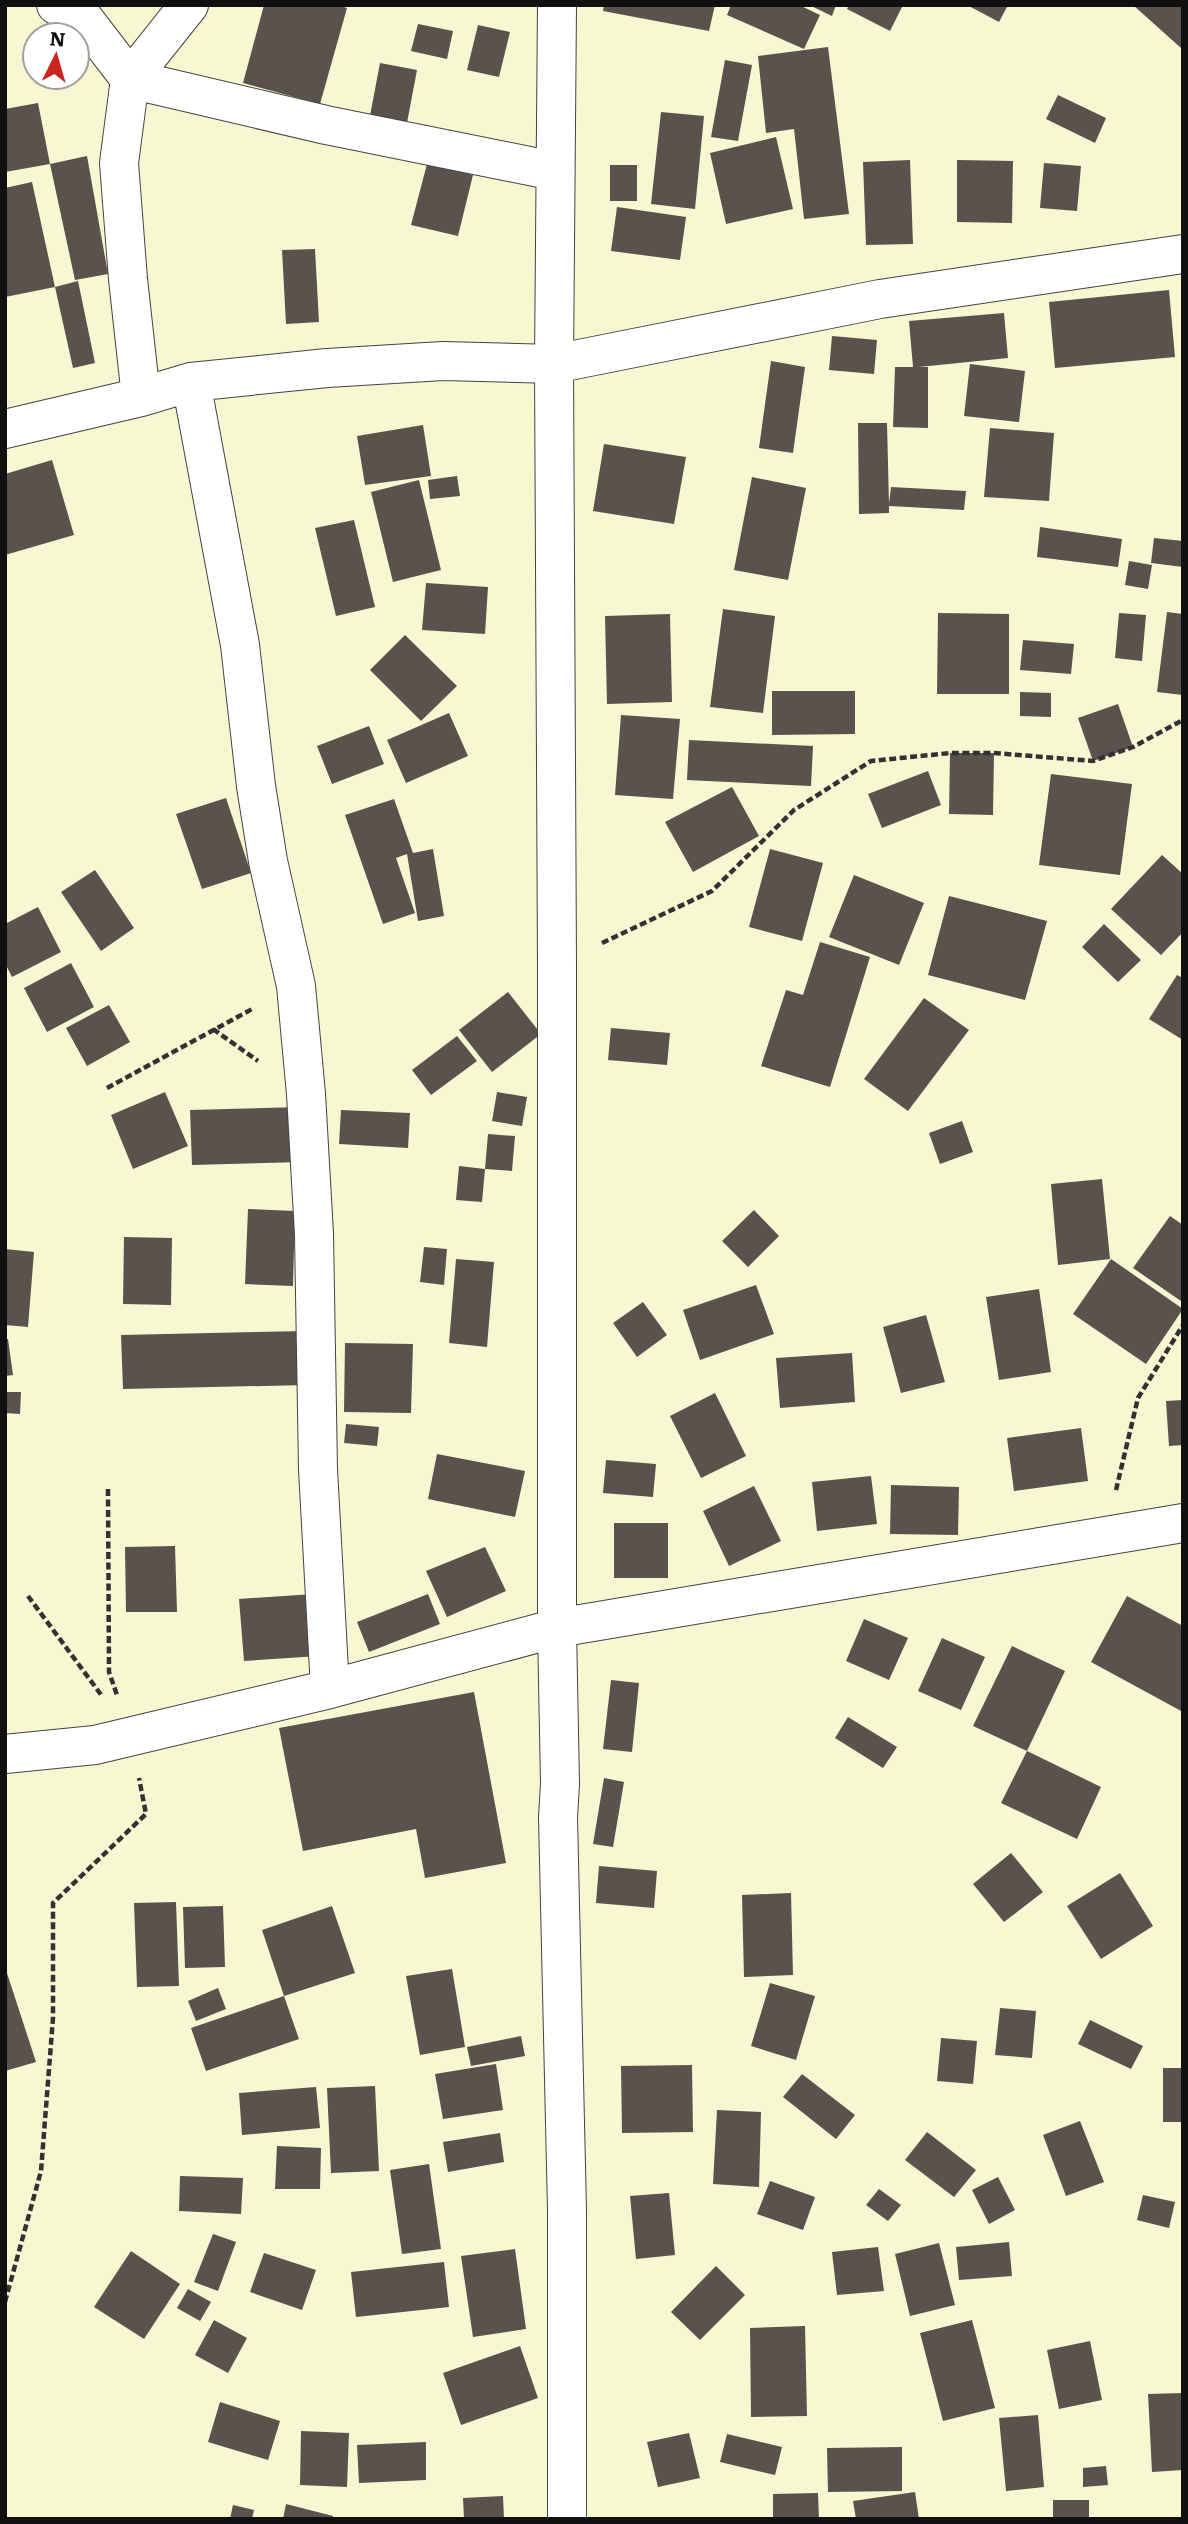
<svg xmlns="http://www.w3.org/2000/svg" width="1188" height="2524" font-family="Literata,serif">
<rect width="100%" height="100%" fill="#fffef4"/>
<path fill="#f7f7d1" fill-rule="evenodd" d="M 5,5 L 1183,5 L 1183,2519 L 5,2519 ZM 35,35 L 77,35 L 77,77 L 35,77 Z"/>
<path fill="#5a524c" d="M 264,5 L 338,5 L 347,8 L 320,104 L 243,83 Z
M 604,5 L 715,5 L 709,31 L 603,11 Z
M 731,5 L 799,5 L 820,15 L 804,49 L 727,15 Z
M 809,5 L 836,5 L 832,16 Z
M 849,5 L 903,5 L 890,31 L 847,9 Z
M 967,5 L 1008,5 L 999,22 Z
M 1133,5 L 1183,5 L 1183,46 L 1181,48 Z
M 418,24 L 453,31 L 447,59 L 411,51 Z
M 478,25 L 510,32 L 499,77 L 467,70 Z
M 828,47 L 849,214 L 804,219 L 794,129 L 766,133 L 758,56 Z
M 725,60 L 752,65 L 738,141 L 711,137 Z
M 380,63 L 417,70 L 406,128 L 369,121 Z
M 1058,95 L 1106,118 L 1095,143 L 1046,119 Z
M 38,103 L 50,164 L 87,156 L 108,274 L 75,280 L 50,164 L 5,172 L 5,109 Z
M 661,112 L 704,116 L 695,209 L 651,204 Z
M 776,137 L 793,209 L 726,224 L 710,153 Z
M 910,160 L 913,244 L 866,245 L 863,162 Z
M 957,160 L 1013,161 L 1012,223 L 957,222 Z
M 1044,163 L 1081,166 L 1077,211 L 1040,208 Z
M 427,164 L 473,175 L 458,236 L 411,225 Z
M 610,165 L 637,165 L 637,201 L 610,201 Z
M 32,182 L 55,287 L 78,281 L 95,363 L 73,368 L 55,287 L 5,297 L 5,188 Z
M 617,207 L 686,217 L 680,260 L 611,251 Z
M 315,249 L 319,322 L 286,324 L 282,250 Z
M 1169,290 L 1175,357 L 1055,368 L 1049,302 Z
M 1004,313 L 1008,358 L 919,367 L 928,367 L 928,428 L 893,427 L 895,367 L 913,367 L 909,321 Z
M 832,336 L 877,340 L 874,374 L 829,370 Z
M 771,361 L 805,367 L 793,453 L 759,448 Z
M 970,364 L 1025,371 L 1019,422 L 964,416 Z
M 858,423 L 887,423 L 889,504 L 891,487 L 966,491 L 964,510 L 889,506 L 889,513 L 859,514 Z
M 423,425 L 431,476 L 365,485 L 357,436 Z
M 990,428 L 1054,433 L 1049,501 L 984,497 Z
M 604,444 L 686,457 L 674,524 L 593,511 Z
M 52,460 L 74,535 L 5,555 L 5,474 Z
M 457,476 L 460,496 L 430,499 L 428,480 Z
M 752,477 L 806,488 L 788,580 L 734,570 Z
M 419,480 L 441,570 L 393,582 L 371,492 Z
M 354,520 L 375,607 L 336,616 L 315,528 Z
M 1040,527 L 1122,539 L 1118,567 L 1037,557 Z
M 1154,538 L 1183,541 L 1183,567 L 1151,563 Z
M 1129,561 L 1152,565 L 1148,589 L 1125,585 Z
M 426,583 L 488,587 L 485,634 L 422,630 Z
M 723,609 L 775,616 L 763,713 L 710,707 Z
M 1167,612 L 1183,614 L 1183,695 L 1157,692 Z
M 938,613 L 1009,614 L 1009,694 L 937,694 Z
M 1119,613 L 1146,615 L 1142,661 L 1115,658 Z
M 670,614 L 672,702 L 607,704 L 605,616 Z
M 405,635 L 457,686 L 421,721 L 370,670 Z
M 1023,640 L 1074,644 L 1071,674 L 1020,670 Z
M 772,691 L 855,691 L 855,734 L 772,735 Z
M 1020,692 L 1051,693 L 1051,717 L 1020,716 Z
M 1118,704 L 1133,747 L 1093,761 L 1078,718 Z
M 449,713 L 468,756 L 406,783 L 387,740 Z
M 621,715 L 680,719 L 673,799 L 615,795 Z
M 369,726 L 384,764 L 332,784 L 317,746 Z
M 689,740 L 813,746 L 811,786 L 687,780 Z
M 950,753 L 994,753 L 993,815 L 949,814 Z
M 928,771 L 941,805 L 882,828 L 868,794 Z
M 1051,774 L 1132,784 L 1120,875 L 1039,865 Z
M 732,787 L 759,836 L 693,872 L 665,822 Z
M 226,798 L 251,873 L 202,889 L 176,814 Z
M 394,799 L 413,853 L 433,849 L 444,916 L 418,921 L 407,854 L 396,858 L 415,913 L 383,924 L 345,815 Z
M 770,849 L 823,863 L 802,941 L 749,927 Z
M 1162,855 L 1183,874 L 1183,932 L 1161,955 L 1111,909 Z
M 95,870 L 134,928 L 101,951 L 61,892 Z
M 854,875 L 924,903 L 899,965 L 829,937 Z
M 949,896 L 1047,921 L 1025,1000 L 928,975 Z
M 38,907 L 61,952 L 12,977 L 5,963 L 5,924 Z
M 1104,924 L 1141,960 L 1118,982 L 1082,947 Z
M 820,942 L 870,957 L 830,1087 L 761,1066 L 786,990 L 803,995 Z
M 71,963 L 94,1007 L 47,1032 L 24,988 Z
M 1177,975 L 1183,978 L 1183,1040 L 1149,1019 Z
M 508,992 L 541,1034 L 492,1072 L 459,1030 Z
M 924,998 L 969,1030 L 908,1111 L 864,1079 Z
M 109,1005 L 130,1042 L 87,1066 L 66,1028 Z
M 611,1028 L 670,1033 L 667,1065 L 608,1060 Z
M 457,1036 L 477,1061 L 431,1095 L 412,1070 Z
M 165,1092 L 188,1146 L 133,1169 L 111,1115 Z
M 497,1092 L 527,1097 L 522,1126 L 492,1121 Z
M 301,1107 L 303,1162 L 192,1165 L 190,1110 Z
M 341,1110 L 410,1113 L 408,1148 L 339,1144 Z
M 962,1121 L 973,1152 L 940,1164 L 929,1133 Z
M 488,1134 L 515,1136 L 512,1171 L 485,1169 Z
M 459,1166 L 485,1169 L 482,1202 L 456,1200 Z
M 1102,1179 L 1110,1259 L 1058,1265 L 1051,1184 Z
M 248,1209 L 295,1211 L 293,1286 L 245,1284 Z
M 754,1210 L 779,1236 L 748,1267 L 722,1241 Z
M 1170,1216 L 1183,1225 L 1183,1298 L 1181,1301 L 1133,1268 Z
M 124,1237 L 172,1238 L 171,1305 L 123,1304 Z
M 424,1247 L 447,1249 L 444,1285 L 420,1282 Z
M 5,1249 L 34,1252 L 28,1327 L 5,1325 Z
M 456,1259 L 494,1262 L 487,1347 L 449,1343 Z
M 1111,1259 L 1183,1309 L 1146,1364 L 1073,1314 Z
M 756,1285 L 774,1334 L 700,1360 L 683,1310 Z
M 1039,1289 L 1051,1372 L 999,1380 L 986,1297 Z
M 643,1302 L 667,1335 L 637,1357 L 613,1323 Z
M 926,1315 L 945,1382 L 901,1393 L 883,1327 Z
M 306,1331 L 307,1385 L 123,1389 L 121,1335 Z
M 5,1339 L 8,1339 L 13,1375 L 5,1376 Z
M 345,1343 L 413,1344 L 411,1413 L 344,1412 Z
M 852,1353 L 855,1402 L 780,1408 L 776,1358 Z
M 5,1392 L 21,1392 L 20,1414 L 5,1413 Z
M 715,1393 L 746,1456 L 701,1478 L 670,1416 Z
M 1183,1400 L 1183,1445 L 1169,1446 L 1166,1401 Z
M 346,1424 L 379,1427 L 377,1446 L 344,1443 Z
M 1081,1428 L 1088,1481 L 1014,1491 L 1007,1438 Z
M 437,1454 L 525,1471 L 515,1517 L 428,1499 Z
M 606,1460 L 656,1464 L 653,1497 L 603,1493 Z
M 871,1476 L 877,1524 L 817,1531 L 812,1482 Z
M 891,1485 L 959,1487 L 958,1535 L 890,1534 Z
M 754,1486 L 781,1541 L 729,1566 L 703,1511 Z
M 614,1523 L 668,1523 L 668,1578 L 614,1578 Z
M 175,1546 L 177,1612 L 126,1612 L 125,1547 Z
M 485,1547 L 506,1591 L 447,1617 L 426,1571 Z
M 314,1594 L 319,1656 L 244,1661 L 239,1599 Z
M 428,1594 L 440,1624 L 369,1652 L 357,1622 Z
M 1127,1596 L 1183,1626 L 1183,1712 L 1091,1662 Z
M 864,1619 L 908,1638 L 889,1680 L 846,1661 Z
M 942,1638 L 985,1657 L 961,1710 L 918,1691 Z
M 1012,1646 L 1065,1671 L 1027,1751 L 973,1726 Z
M 611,1680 L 639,1683 L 632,1752 L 603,1749 Z
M 474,1692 L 506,1863 L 425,1878 L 416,1829 L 303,1851 L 279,1728 Z
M 848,1717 L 897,1747 L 883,1768 L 835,1738 Z
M 1027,1751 L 1101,1787 L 1077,1839 L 1001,1803 Z
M 604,1778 L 624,1782 L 613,1847 L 593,1844 Z
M 1011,1853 L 1043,1892 L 1004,1922 L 973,1884 Z
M 599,1866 L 657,1871 L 654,1908 L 596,1903 Z
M 1120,1873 L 1153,1926 L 1101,1959 L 1067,1906 Z
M 791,1893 L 793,1975 L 744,1977 L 742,1895 Z
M 176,1902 L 179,1986 L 137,1987 L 134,1903 Z
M 223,1906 L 225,1967 L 185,1968 L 183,1907 Z
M 332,1906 L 355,1973 L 284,1996 L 299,2039 L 206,2071 L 191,2028 L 284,1996 L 262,1930 Z
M 5,1967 L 36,2062 L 5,2071 Z
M 452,1969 L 465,2047 L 420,2055 L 406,1976 Z
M 770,1983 L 815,1996 L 796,2060 L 751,2046 Z
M 218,1988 L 226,2009 L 196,2021 L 188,2001 Z
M 1000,2008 L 1036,2011 L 1032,2058 L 995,2055 Z
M 1090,2020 L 1143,2046 L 1131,2069 L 1078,2044 Z
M 521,2036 L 525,2056 L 471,2066 L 467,2047 Z
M 941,2038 L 977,2041 L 973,2084 L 937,2081 Z
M 496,2064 L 503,2110 L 443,2119 L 435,2074 Z
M 692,2065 L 693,2132 L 622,2133 L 621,2066 Z
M 1163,2068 L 1183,2068 L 1183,2122 L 1163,2122 Z
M 802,2074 L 855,2115 L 836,2139 L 783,2097 Z
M 375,2086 L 379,2171 L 331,2173 L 327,2088 Z
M 316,2087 L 320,2128 L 242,2135 L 239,2093 Z
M 717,2110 L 761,2112 L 759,2187 L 713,2184 Z
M 1080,2121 L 1104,2182 L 1066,2196 L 1043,2135 Z
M 927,2132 L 976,2170 L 954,2197 L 905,2160 Z
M 500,2133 L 504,2162 L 448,2172 L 443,2142 Z
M 277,2146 L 321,2148 L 320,2189 L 275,2189 Z
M 429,2164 L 441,2249 L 402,2254 L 390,2170 Z
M 180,2176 L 243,2178 L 241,2214 L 179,2211 Z
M 998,2177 L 1015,2210 L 989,2224 L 972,2190 Z
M 770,2181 L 815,2197 L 803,2230 L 757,2214 Z
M 879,2189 L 901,2205 L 888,2221 L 866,2205 Z
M 669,2193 L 675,2255 L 636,2259 L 630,2196 Z
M 1143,2195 L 1175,2202 L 1169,2228 L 1137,2220 Z
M 213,2234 L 236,2242 L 218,2291 L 194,2282 Z
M 1009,2242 L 1012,2276 L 959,2280 L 956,2247 Z
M 939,2243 L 955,2305 L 910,2316 L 895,2254 Z
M 878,2247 L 884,2291 L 837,2295 L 832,2252 Z
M 515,2249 L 526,2329 L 473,2337 L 461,2256 Z
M 131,2251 L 180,2284 L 144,2339 L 94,2307 Z
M 264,2253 L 316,2270 L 302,2310 L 250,2292 Z
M 444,2262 L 449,2307 L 356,2317 L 351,2272 Z
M 716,2266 L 745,2295 L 700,2340 L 671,2312 Z
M 188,2289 L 211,2302 L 200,2321 L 177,2308 Z
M 214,2320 L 247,2338 L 228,2373 L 195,2355 Z
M 972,2320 L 995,2408 L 943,2421 L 920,2333 Z
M 805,2326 L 807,2416 L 751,2417 L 750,2328 Z
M 1090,2341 L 1102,2400 L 1059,2409 L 1047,2350 Z
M 520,2346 L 538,2398 L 461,2425 L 443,2373 Z
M 1183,2393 L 1183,2470 L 1152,2472 L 1148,2394 Z
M 220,2402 L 280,2421 L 268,2460 L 208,2442 Z
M 1038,2415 L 1044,2487 L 1006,2491 L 999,2418 Z
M 301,2431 L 349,2433 L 347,2487 L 300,2485 Z
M 689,2433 L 700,2478 L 658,2487 L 647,2442 Z
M 727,2434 L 782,2447 L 775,2475 L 720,2462 Z
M 426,2442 L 426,2480 L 359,2483 L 357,2445 Z
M 902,2447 L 902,2491 L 828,2492 L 827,2448 Z
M 1106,2466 L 1108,2485 L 1083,2487 L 1083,2468 Z
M 915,2492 L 919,2519 L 856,2519 L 853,2501 Z
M 818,2493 L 819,2519 L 773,2519 L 773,2494 Z
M 503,2496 L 504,2519 L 464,2519 L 463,2498 Z
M 1053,2500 L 1089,2500 L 1089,2519 L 1053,2519 Z
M 286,2504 L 333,2516 L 333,2519 L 283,2519 Z
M 233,2505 L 254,2510 L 252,2519 L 230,2519 Z"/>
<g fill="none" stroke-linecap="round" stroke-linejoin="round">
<g stroke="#434343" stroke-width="40">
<path id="minor" d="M 56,5 L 84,19 L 130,79 L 326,125 L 554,171
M 557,5 L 554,364 L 557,964 L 557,1628 L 560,1784 L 558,1817 L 567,2210 L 567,2519
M 191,382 L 240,645 L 256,786 L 268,861 L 296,986 L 306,1094 L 314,1234 L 318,1469 L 330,1689
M 141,397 L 128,279 L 119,163 L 130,79 L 189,5
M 5,429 L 141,397 L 191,382 L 327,368 L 443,361 L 554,364 L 880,299 L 1183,254
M 5,1754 L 95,1745 L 330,1689 L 557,1628 L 1183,1523"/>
</g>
<path stroke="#323232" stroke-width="4.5" stroke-dasharray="7 3.5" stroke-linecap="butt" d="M 602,943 L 712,891 L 794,810 L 871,761 L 950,753 L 994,753 L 1093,761 L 1133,747 L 1183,720
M 213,1029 L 258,1061
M 107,1088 L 254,1008
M 108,1489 L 109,1672 L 117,1695
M 1116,1490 L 1138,1398 L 1183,1325
M 28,1596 L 102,1696
M 5,2302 L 41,2171 L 53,2018 L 53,1903 L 146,1814 L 139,1778"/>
<use href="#minor" stroke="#fff" stroke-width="38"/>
</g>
<rect width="1188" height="2524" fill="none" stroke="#101010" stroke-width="14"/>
<g transform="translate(56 56) rotate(5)"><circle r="33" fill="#ffffff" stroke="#9f9f9f" stroke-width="2"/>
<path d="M0-5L12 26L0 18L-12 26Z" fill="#ca251e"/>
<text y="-10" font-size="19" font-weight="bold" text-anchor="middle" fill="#101010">N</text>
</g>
</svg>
